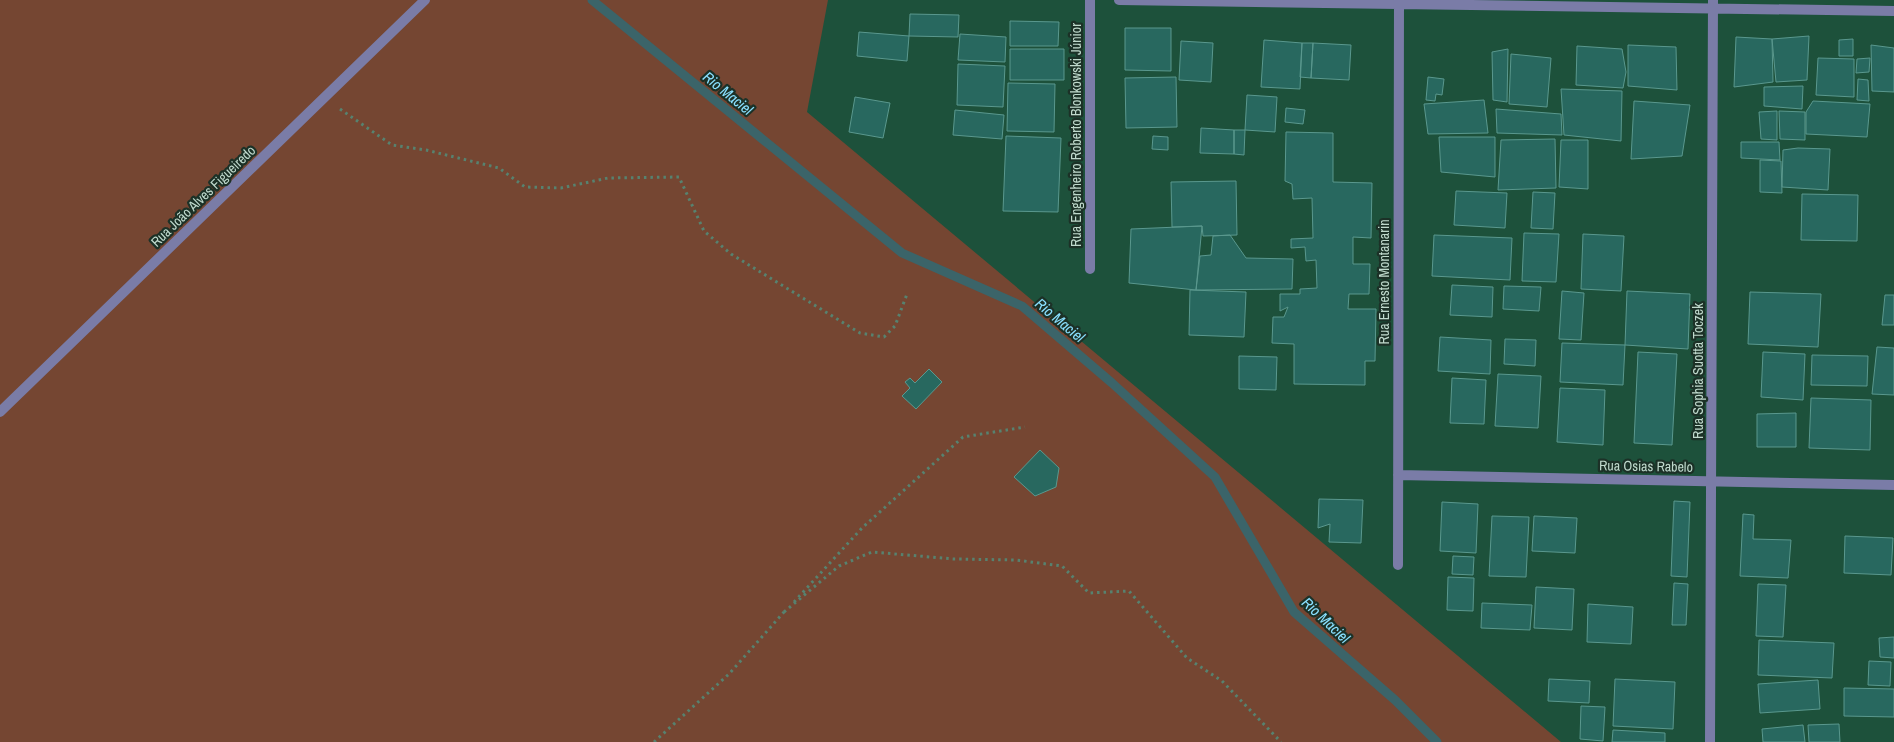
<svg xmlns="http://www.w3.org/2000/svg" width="1894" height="742" font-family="'Archivo Narrow',sans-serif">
<rect width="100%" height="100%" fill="#1d513b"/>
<path fill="#754632" d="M 0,0 L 828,0 L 807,112 L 1561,742 L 0,742 Z"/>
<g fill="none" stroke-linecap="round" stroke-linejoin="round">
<path stroke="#3b6469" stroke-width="9" d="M 592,0 L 902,253 L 1022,306 L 1112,383 L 1215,477 L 1294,612 L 1395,700 L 1437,742"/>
</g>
<path fill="#28685f" stroke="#5a988e" d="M 910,14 L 959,15 L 958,37 L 909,36 Z
M 1010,21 L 1059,22 L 1058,46 L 1010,46 Z
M 1125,28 L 1171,28 L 1171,71 L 1125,70 Z
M 859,32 L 909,36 L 907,61 L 857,56 Z
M 960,34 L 1006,37 L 1005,62 L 958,60 Z
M 1809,36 L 1807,80 L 1776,82 L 1772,39 Z
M 1736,37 L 1772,39 L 1773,82 L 1734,87 Z
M 1853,39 L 1853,56 L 1839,56 L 1839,40 Z
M 1264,40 L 1302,43 L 1300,89 L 1261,87 Z
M 1181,41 L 1213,43 L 1211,82 L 1179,80 Z
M 1302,43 L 1313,43 L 1311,78 L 1300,77 Z
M 1313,43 L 1351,45 L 1349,80 L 1311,78 Z
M 1628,45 L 1676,47 L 1677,90 L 1628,86 Z
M 1871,45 L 1894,48 L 1894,92 L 1872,91 Z
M 1577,46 L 1622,49 L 1626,72 L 1623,88 L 1576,85 Z
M 1010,49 L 1064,49 L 1064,80 L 1010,80 Z
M 1508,49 L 1507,102 L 1493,100 L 1492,52 Z
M 1511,54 L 1551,58 L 1547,107 L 1509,104 Z
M 1818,58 L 1854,59 L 1854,97 L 1816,95 Z
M 1870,58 L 1869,72 L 1856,73 L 1857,59 Z
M 958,64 L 1005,66 L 1003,107 L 957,105 Z
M 1176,77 L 1177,127 L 1126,128 L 1125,78 Z
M 1428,77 L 1444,79 L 1442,95 L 1436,94 L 1435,101 L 1426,100 Z
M 1858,79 L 1868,80 L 1869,101 L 1857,100 Z
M 1008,83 L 1055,84 L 1054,132 L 1007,131 Z
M 1803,86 L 1802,109 L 1764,106 L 1764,87 Z
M 1561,89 L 1622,91 L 1621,141 L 1564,135 Z
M 1247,95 L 1277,97 L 1275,132 L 1245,130 Z
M 855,97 L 890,103 L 883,138 L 849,132 Z
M 1484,100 L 1488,133 L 1428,134 L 1424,104 Z
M 1634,101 L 1690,105 L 1682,156 L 1631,159 Z
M 1813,101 L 1870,104 L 1867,137 L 1806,134 L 1806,112 Z
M 1286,108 L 1305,110 L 1303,124 L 1285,122 Z
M 1496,109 L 1561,114 L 1562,135 L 1497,133 Z
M 955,110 L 1004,115 L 1002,139 L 953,135 Z
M 1777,111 L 1777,140 L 1761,139 L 1759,112 Z
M 1779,111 L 1805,112 L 1805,140 L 1780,139 Z
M 1201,128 L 1234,130 L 1234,154 L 1200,153 Z
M 1234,130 L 1245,130 L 1244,155 L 1234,154 Z
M 1286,132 L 1333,133 L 1333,182 L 1372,183 L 1371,238 L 1353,237 L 1353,264 L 1370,264 L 1369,294 L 1349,294 L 1348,309 L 1376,309 L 1375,361 L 1365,361 L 1365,385 L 1294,384 L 1294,344 L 1272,343 L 1273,317 L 1284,317 L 1288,307 L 1280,311 L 1280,294 L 1300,294 L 1300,289 L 1317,288 L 1316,260 L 1306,261 L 1305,247 L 1291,248 L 1291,239 L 1313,238 L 1312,198 L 1293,199 L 1292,184 L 1285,181 Z
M 1006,136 L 1061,138 L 1058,212 L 1003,211 Z
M 1153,136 L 1168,137 L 1168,150 L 1152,149 Z
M 1439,137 L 1495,137 L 1495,177 L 1441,172 Z
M 1555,139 L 1556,188 L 1498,190 L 1501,140 Z
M 1561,140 L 1588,140 L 1588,189 L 1559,187 Z
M 1741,142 L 1779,142 L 1780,160 L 1741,158 Z
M 1798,148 L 1830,149 L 1828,190 L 1782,187 L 1783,150 Z
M 1760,160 L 1781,161 L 1782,193 L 1760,192 Z
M 1236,181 L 1237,235 L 1203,236 L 1202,226 L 1172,227 L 1171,182 Z
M 1456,191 L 1507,193 L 1505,228 L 1454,225 Z
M 1533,192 L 1555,193 L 1553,229 L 1531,228 Z
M 1802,194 L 1858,195 L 1857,241 L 1801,240 Z
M 1202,226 L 1196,290 L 1129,283 L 1131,229 Z
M 1524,233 L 1559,234 L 1556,282 L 1522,281 Z
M 1583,234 L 1624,236 L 1621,291 L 1581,289 Z
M 1230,235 L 1246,258 L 1293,259 L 1292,289 L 1196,290 L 1200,256 L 1211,255 L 1213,236 Z
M 1434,235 L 1512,238 L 1510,280 L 1432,276 Z
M 1452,285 L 1493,287 L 1492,317 L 1450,315 Z
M 1504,286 L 1541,287 L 1539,311 L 1503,309 Z
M 1190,290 L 1246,292 L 1244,337 L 1189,335 Z
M 1562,291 L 1584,293 L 1581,340 L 1559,339 Z
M 1627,291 L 1690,294 L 1688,349 L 1625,345 Z
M 1750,292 L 1821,294 L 1818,347 L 1748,344 Z
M 1885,295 L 1894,295 L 1894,325 L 1882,325 Z
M 1440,337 L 1491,340 L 1490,374 L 1438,371 Z
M 1505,339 L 1536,340 L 1535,366 L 1504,364 Z
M 1562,343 L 1625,345 L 1623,385 L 1560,382 Z
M 1877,347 L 1894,348 L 1894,395 L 1872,394 Z
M 1638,352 L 1677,354 L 1672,445 L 1634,443 Z
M 1763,352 L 1805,354 L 1803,400 L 1761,397 Z
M 1812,355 L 1868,356 L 1867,386 L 1811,385 Z
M 1239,356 L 1277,357 L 1276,390 L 1239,389 Z
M 929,369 L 942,382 L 916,409 L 902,396 L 910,388 L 905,382 L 910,378 L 915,383 Z
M 1498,374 L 1541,376 L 1538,428 L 1495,426 Z
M 1452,378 L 1486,380 L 1484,424 L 1450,423 Z
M 1560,388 L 1605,390 L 1603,445 L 1557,442 Z
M 1811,398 L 1871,400 L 1870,450 L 1809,448 Z
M 1796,413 L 1796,447 L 1757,447 L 1757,414 Z
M 1040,450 L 1059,468 L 1056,487 L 1035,496 L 1014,477 Z
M 1319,499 L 1363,500 L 1361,543 L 1329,542 L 1330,524 L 1318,528 Z
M 1674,501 L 1690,502 L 1687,577 L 1671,576 Z
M 1442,502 L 1478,504 L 1476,553 L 1440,551 Z
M 1743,514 L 1754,515 L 1753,539 L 1791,540 L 1788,578 L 1740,576 Z
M 1492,516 L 1529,517 L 1526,577 L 1489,576 Z
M 1534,516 L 1577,518 L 1575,553 L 1532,551 Z
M 1845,536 L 1893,538 L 1891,575 L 1844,573 Z
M 1453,556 L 1474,557 L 1473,575 L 1452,574 Z
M 1448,577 L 1474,578 L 1473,611 L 1447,610 Z
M 1674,583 L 1688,584 L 1686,625 L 1672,625 Z
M 1758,584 L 1786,585 L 1783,637 L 1756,636 Z
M 1536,587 L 1574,589 L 1572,630 L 1534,628 Z
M 1482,603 L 1532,605 L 1530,630 L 1481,628 Z
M 1588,604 L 1633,607 L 1631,644 L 1587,642 Z
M 1894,637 L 1894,658 L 1880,657 L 1879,638 Z
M 1759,640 L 1834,643 L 1832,678 L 1758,675 Z
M 1869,661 L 1891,662 L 1890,686 L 1868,685 Z
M 1549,679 L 1590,681 L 1589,703 L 1548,701 Z
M 1615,679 L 1675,682 L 1673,729 L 1613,726 Z
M 1818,680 L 1820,709 L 1760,713 L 1758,684 Z
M 1844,688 L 1894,689 L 1894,717 L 1844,716 Z
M 1581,706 L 1605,707 L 1603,741 L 1580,739 Z
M 1839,724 L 1840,742 L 1809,742 L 1808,725 Z
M 1803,725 L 1805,742 L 1763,742 L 1762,729 Z
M 1613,730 L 1665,733 L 1665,742 L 1612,742 Z"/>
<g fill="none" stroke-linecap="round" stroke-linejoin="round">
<path stroke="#57826f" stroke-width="3" stroke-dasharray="2.5 4" stroke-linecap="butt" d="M 340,109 L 392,145 L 426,150 L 499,168 L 525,187 L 561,188 L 608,178 L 679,177 L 704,231 L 731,254 L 860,333 L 884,337 L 895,326 L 907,294
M 794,602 L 862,528 L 963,437 L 1025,427
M 784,612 L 839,566 L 872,552 L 954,559 L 1016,560 L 1062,566 L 1089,593 L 1129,591 L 1187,658 L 1222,681 L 1281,742
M 654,742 L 729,674 L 784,612"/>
<path stroke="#7a7ca7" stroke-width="10" d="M 1119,0 L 1894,11
M 1090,269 L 1090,0
M 0,412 L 425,0
M 1398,475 L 1894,485
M 1398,565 L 1399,0
M 1710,742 L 1713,0"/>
</g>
<g text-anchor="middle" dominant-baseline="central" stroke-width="4.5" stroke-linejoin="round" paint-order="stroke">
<g font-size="14" fill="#bfd9cc" stroke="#1c3127">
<text transform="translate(1076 135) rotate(-90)">Rua Engenheiro Roberto Blonkowski Júnior</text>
<text transform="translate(203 196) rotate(-44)">Rua João Alves Figueiredo</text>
<text transform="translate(1384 282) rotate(-90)">Rua Ernesto Montanarin</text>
<text transform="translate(1698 371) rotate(-90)">Rua Sophia Suotta Toczek</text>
<text transform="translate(1646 466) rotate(1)">Rua Osias Rabelo</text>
</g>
<g font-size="15" font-style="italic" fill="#8ae0ff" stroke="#1c3127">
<text transform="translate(728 93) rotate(39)">Rio Maciel</text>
<text transform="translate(1060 320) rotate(40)">Rio Maciel</text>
<text transform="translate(1326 620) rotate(43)">Rio Maciel</text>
</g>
</g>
</svg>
